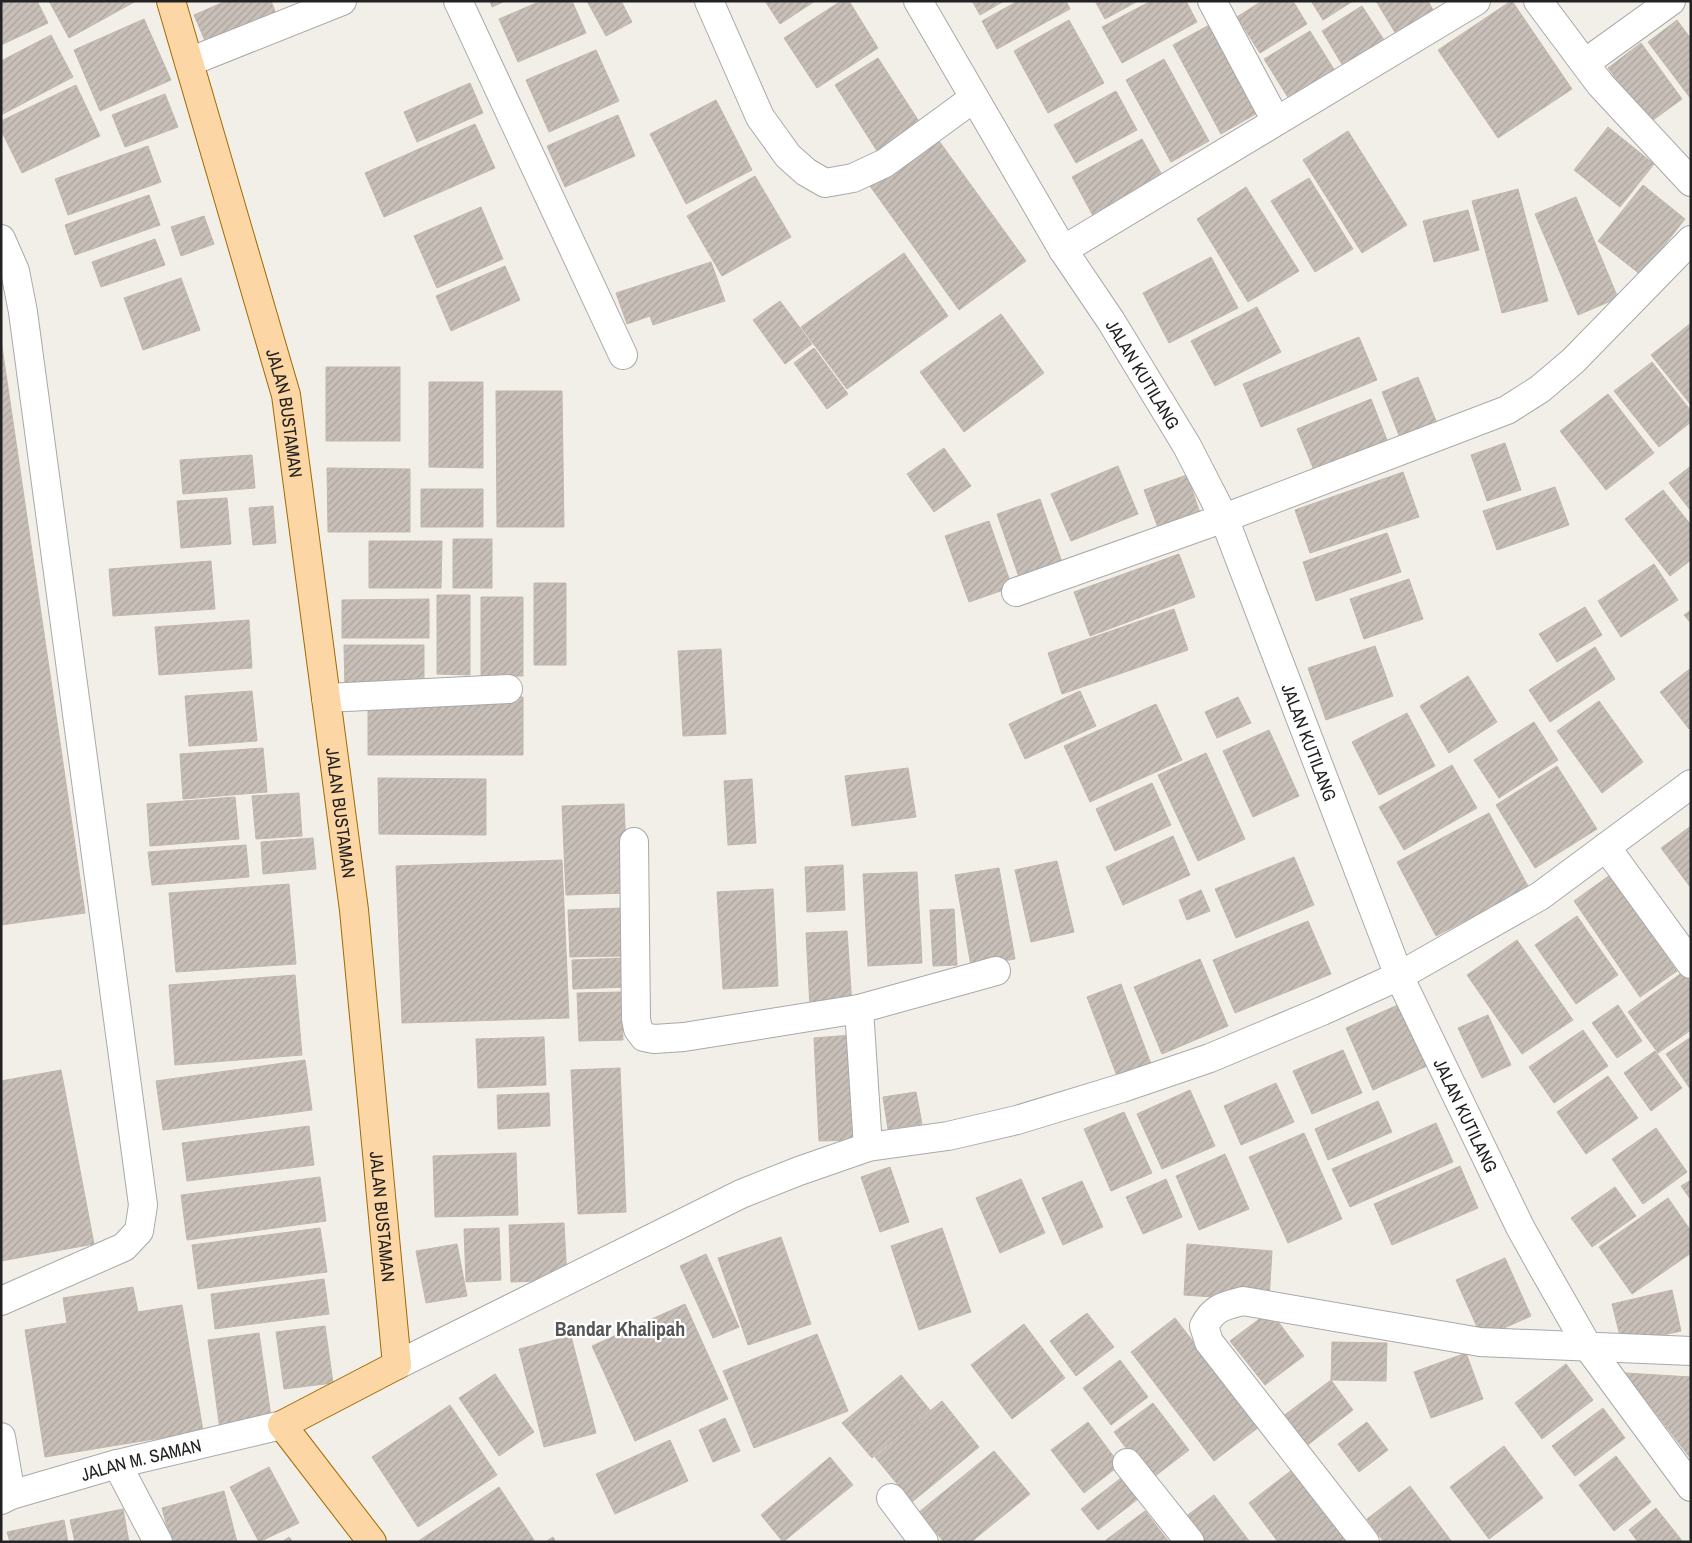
<svg xmlns="http://www.w3.org/2000/svg" width="1692" height="1543" font-family="'Archivo Narrow',sans-serif">
<defs>
<pattern id="building-hatch" width="6" height="6" patternUnits="userSpaceOnUse" patternTransform="scale(1.25)"><rect width="6" height="6" fill="#c7bfb8"/><path d="M-1 1l2-2M0 6l6-6M5 7l2-2" fill="none" stroke="#aba49e"/></pattern>
</defs>
<rect width="100%" height="100%" fill="#f2efe9"/>
<path fill="url(#building-hatch)" stroke="#c4b6ab" d="M 1,1 L 37,1 L 48,23 L 1,45 Z
M 49,1 L 136,1 L 69,38 Z
M 226,1 L 271,1 L 278,19 L 209,50 L 194,15 Z
M 490,1 L 505,1 L 492,7 Z
M 541,1 L 572,1 L 586,33 L 518,62 L 499,19 Z
M 587,1 L 621,1 L 632,22 L 606,36 Z
M 765,1 L 815,1 L 780,24 Z
M 841,1 L 849,1 L 878,48 L 817,88 L 784,38 Z
M 972,1 L 1004,1 L 980,15 Z
M 1018,1 L 1066,1 L 1070,9 L 997,49 L 982,21 Z
M 1095,1 L 1138,1 L 1105,19 Z
M 1151,1 L 1186,1 L 1197,22 L 1122,63 L 1102,27 Z
M 1262,1 L 1293,1 L 1307,24 L 1260,53 L 1237,17 Z
M 1311,1 L 1353,1 L 1323,20 Z
M 1376,1 L 1428,1 L 1433,10 L 1396,34 Z
M 1511,1 L 1512,1 L 1572,89 L 1498,138 L 1438,50 Z
M 1362,6 L 1384,40 L 1343,66 L 1322,31 Z
M 144,19 L 171,80 L 100,111 L 74,50 Z
M 1069,20 L 1104,83 L 1048,113 L 1014,51 Z
M 1677,20 L 1691,39 L 1691,99 L 1648,42 Z
M 1211,24 L 1259,112 L 1221,134 L 1173,45 Z
M 1310,31 L 1335,71 L 1289,99 L 1264,59 Z
M 51,35 L 73,77 L 1,115 L 1,61 Z
M 1641,43 L 1682,99 L 1649,123 L 1608,68 Z
M 596,50 L 619,101 L 549,132 L 526,80 Z
M 878,58 L 920,123 L 877,151 L 835,85 Z
M 1164,59 L 1209,141 L 1171,162 L 1126,80 Z
M 470,83 L 483,113 L 417,142 L 404,112 Z
M 76,85 L 100,136 L 22,173 L 1,130 L 1,121 Z
M 1116,91 L 1137,130 L 1076,163 L 1054,125 Z
M 165,94 L 178,127 L 125,147 L 112,115 Z
M 716,100 L 752,170 L 686,204 L 650,134 Z
M 618,115 L 635,156 L 565,187 L 547,146 Z
M 475,124 L 495,168 L 384,217 L 365,173 Z
M 1608,127 L 1654,164 L 1620,207 L 1574,170 Z
M 1348,131 L 1407,225 L 1362,253 L 1303,160 Z
M 934,134 L 1026,261 L 959,310 L 867,182 Z
M 1142,139 L 1167,184 L 1097,223 L 1072,177 Z
M 148,146 L 161,182 L 68,215 L 55,179 Z
M 755,176 L 791,237 L 722,276 L 687,216 Z
M 1309,178 L 1353,249 L 1315,272 L 1271,201 Z
M 1643,185 L 1685,219 L 1641,275 L 1598,241 Z
M 1246,187 L 1299,271 L 1248,302 L 1197,219 Z
M 1518,189 L 1548,301 L 1502,313 L 1472,201 Z
M 149,195 L 160,225 L 75,255 L 65,225 Z
M 1576,197 L 1618,298 L 1578,315 L 1535,214 Z
M 481,207 L 503,259 L 437,288 L 414,236 Z
M 1468,210 L 1479,250 L 1434,262 L 1423,221 Z
M 204,216 L 214,244 L 181,256 L 171,227 Z
M 155,239 L 165,265 L 101,287 L 92,262 Z
M 904,253 L 948,316 L 847,389 L 801,327 Z
M 1211,257 L 1238,308 L 1169,343 L 1143,293 Z
M 711,262 L 725,301 L 653,325 L 650,316 L 627,324 L 616,293 Z
M 505,266 L 520,300 L 451,331 L 436,296 Z
M 181,278 L 200,330 L 143,350 L 124,298 Z
M 780,301 L 812,344 L 785,364 L 753,320 Z
M 1257,307 L 1281,352 L 1215,386 L 1191,341 Z
M 1001,314 L 1044,373 L 964,432 L 920,372 Z
M 1691,323 L 1691,405 L 1651,355 Z
M 1359,337 L 1377,380 L 1261,427 L 1243,384 Z
M 1,340 L 85,913 L 1,925 Z
M 814,348 L 848,394 L 827,409 L 794,363 Z
M 1652,362 L 1691,411 L 1691,422 L 1659,447 L 1614,391 Z
M 326,367 L 400,367 L 400,441 L 326,441 Z
M 1418,377 L 1441,433 L 1404,448 L 1382,392 Z
M 429,382 L 483,382 L 483,468 L 429,467 Z
M 496,391 L 562,391 L 564,527 L 497,527 Z
M 1608,394 L 1654,453 L 1606,490 L 1560,431 Z
M 1371,399 L 1387,440 L 1314,470 L 1297,429 Z
M 1505,443 L 1521,490 L 1487,501 L 1471,455 Z
M 944,448 L 971,486 L 934,512 L 907,474 Z
M 252,455 L 255,488 L 183,494 L 180,460 Z
M 1118,466 L 1138,514 L 1071,541 L 1051,494 Z
M 1691,466 L 1691,511 L 1669,483 Z
M 327,468 L 410,469 L 410,532 L 328,532 Z
M 1403,472 L 1419,517 L 1310,553 L 1295,510 Z
M 1187,475 L 1202,519 L 1160,533 L 1144,490 Z
M 1555,487 L 1569,525 L 1497,550 L 1483,511 Z
M 421,489 L 483,489 L 483,527 L 421,527 Z
M 1663,490 L 1691,525 L 1691,560 L 1670,576 L 1625,519 Z
M 227,498 L 231,544 L 181,548 L 177,501 Z
M 1040,499 L 1064,568 L 1021,583 L 997,514 Z
M 273,506 L 276,543 L 253,545 L 249,508 Z
M 989,521 L 1012,587 L 969,602 L 945,536 Z
M 1387,533 L 1401,572 L 1316,601 L 1303,562 Z
M 453,539 L 492,539 L 492,588 L 453,588 Z
M 369,541 L 442,541 L 441,588 L 369,588 Z
M 1179,554 L 1195,597 L 1090,636 L 1074,592 Z
M 211,561 L 215,609 L 113,616 L 109,569 Z
M 1654,564 L 1678,600 L 1621,637 L 1598,601 Z
M 1409,579 L 1423,619 L 1364,639 L 1350,599 Z
M 534,583 L 566,583 L 566,665 L 534,665 Z
M 437,595 L 470,595 L 470,675 L 437,674 Z
M 481,597 L 523,597 L 523,676 L 481,676 Z
M 429,599 L 429,638 L 342,638 L 342,600 Z
M 1585,607 L 1602,635 L 1557,662 L 1539,634 Z
M 1174,609 L 1188,650 L 1062,694 L 1048,653 Z
M 1691,610 L 1691,623 L 1684,615 Z
M 249,620 L 252,668 L 159,675 L 155,627 Z
M 344,645 L 424,645 L 424,688 L 345,688 Z
M 1375,646 L 1393,696 L 1326,720 L 1308,668 Z
M 1595,647 L 1615,679 L 1550,722 L 1529,690 Z
M 721,649 L 726,734 L 683,736 L 678,651 Z
M 1691,668 L 1691,728 L 1689,729 L 1660,692 Z
M 1468,676 L 1497,722 L 1449,753 L 1420,706 Z
M 252,691 L 257,741 L 189,746 L 185,696 Z
M 1080,691 L 1096,726 L 1025,759 L 1009,724 Z
M 368,697 L 523,697 L 523,755 L 368,755 Z
M 1238,697 L 1251,723 L 1217,738 L 1205,712 Z
M 1599,701 L 1643,762 L 1602,793 L 1557,731 Z
M 1156,704 L 1182,760 L 1090,802 L 1064,746 Z
M 1407,713 L 1435,766 L 1379,795 L 1352,742 Z
M 1534,722 L 1558,760 L 1499,798 L 1474,760 Z
M 1269,730 L 1299,796 L 1253,817 L 1223,751 Z
M 263,748 L 267,792 L 183,799 L 180,754 Z
M 1206,753 L 1245,839 L 1198,861 L 1158,775 Z
M 1452,765 L 1477,808 L 1404,850 L 1379,807 Z
M 1557,766 L 1597,829 L 1535,868 L 1496,805 Z
M 908,768 L 916,817 L 852,826 L 845,776 Z
M 378,778 L 486,779 L 486,835 L 379,834 Z
M 752,779 L 756,843 L 728,845 L 724,781 Z
M 1152,783 L 1171,825 L 1115,851 L 1096,809 Z
M 299,793 L 302,836 L 256,839 L 252,796 Z
M 235,797 L 239,839 L 150,846 L 147,804 Z
M 624,804 L 628,893 L 566,895 L 562,806 Z
M 1489,813 L 1529,888 L 1436,936 L 1397,862 Z
M 1691,826 L 1691,888 L 1661,848 Z
M 1173,836 L 1190,875 L 1123,905 L 1106,867 Z
M 313,838 L 316,869 L 263,874 L 261,842 Z
M 246,845 L 249,877 L 152,885 L 148,852 Z
M 1294,857 L 1314,905 L 1236,938 L 1215,889 Z
M 562,860 L 569,1018 L 402,1023 L 396,866 Z
M 1057,861 L 1074,932 L 1031,942 L 1015,870 Z
M 843,865 L 845,910 L 807,912 L 805,867 Z
M 999,868 L 1015,959 L 971,966 L 955,875 Z
M 917,872 L 922,963 L 868,966 L 863,874 Z
M 1610,875 L 1677,971 L 1640,997 L 1574,901 Z
M 289,884 L 296,964 L 176,972 L 169,893 Z
M 773,889 L 778,986 L 723,989 L 717,892 Z
M 1201,890 L 1210,911 L 1187,920 L 1179,900 Z
M 623,908 L 624,956 L 570,957 L 568,910 Z
M 954,909 L 957,965 L 933,966 L 930,910 Z
M 1577,916 L 1618,975 L 1576,1004 L 1535,945 Z
M 1308,921 L 1331,974 L 1235,1013 L 1213,960 Z
M 847,931 L 852,1006 L 810,1008 L 806,933 Z
M 1517,940 L 1573,1020 L 1522,1054 L 1467,975 Z
M 624,958 L 626,987 L 573,989 L 572,960 Z
M 1200,959 L 1228,1026 L 1162,1054 L 1134,987 Z
M 1683,972 L 1691,983 L 1691,1030 L 1658,1053 L 1628,1012 Z
M 295,975 L 302,1055 L 175,1065 L 169,985 Z
M 1121,984 L 1151,1064 L 1117,1076 L 1087,997 Z
M 621,992 L 623,1040 L 579,1041 L 577,993 Z
M 1409,1000 L 1436,1062 L 1373,1090 L 1346,1028 Z
M 1618,1005 L 1642,1041 L 1617,1058 L 1592,1023 Z
M 1488,1015 L 1511,1065 L 1482,1078 L 1458,1028 Z
M 1583,1030 L 1608,1066 L 1554,1103 L 1529,1067 Z
M 852,1035 L 857,1140 L 819,1141 L 814,1038 Z
M 544,1037 L 546,1085 L 478,1088 L 476,1039 Z
M 1691,1037 L 1691,1090 L 1666,1054 Z
M 1343,1050 L 1362,1093 L 1312,1114 L 1293,1071 Z
M 1655,1051 L 1682,1088 L 1651,1111 L 1624,1073 Z
M 305,1060 L 312,1110 L 163,1130 L 156,1081 Z
M 620,1068 L 626,1212 L 578,1214 L 571,1070 Z
M 61,1070 L 94,1244 L 1,1261 L 1,1081 Z
M 1608,1076 L 1638,1118 L 1586,1154 L 1557,1112 Z
M 1276,1083 L 1294,1122 L 1241,1145 L 1224,1106 Z
M 1190,1090 L 1215,1146 L 1162,1169 L 1137,1114 Z
M 916,1092 L 922,1124 L 888,1129 L 883,1097 Z
M 549,1093 L 550,1126 L 498,1129 L 497,1095 Z
M 1378,1101 L 1392,1132 L 1328,1160 L 1315,1129 Z
M 1124,1112 L 1152,1173 L 1111,1191 L 1084,1129 Z
M 1436,1123 L 1453,1162 L 1350,1207 L 1332,1169 Z
M 309,1126 L 314,1165 L 187,1181 L 182,1143 Z
M 1656,1128 L 1687,1172 L 1643,1204 L 1612,1159 Z
M 1304,1133 L 1342,1219 L 1288,1243 L 1249,1157 Z
M 516,1153 L 518,1215 L 435,1217 L 433,1156 Z
M 1225,1154 L 1249,1209 L 1199,1230 L 1176,1176 Z
M 1460,1166 L 1478,1208 L 1392,1245 L 1374,1204 Z
M 890,1167 L 909,1222 L 880,1232 L 861,1177 Z
M 320,1177 L 326,1221 L 187,1240 L 181,1195 Z
M 1021,1179 L 1045,1233 L 1000,1253 L 976,1198 Z
M 1166,1179 L 1182,1217 L 1143,1234 L 1126,1197 Z
M 1691,1180 L 1691,1200 L 1681,1186 Z
M 1082,1181 L 1103,1227 L 1063,1245 L 1042,1198 Z
M 1615,1187 L 1636,1216 L 1592,1247 L 1571,1218 Z
M 1668,1198 L 1691,1231 L 1691,1253 L 1632,1294 L 1599,1247 Z
M 564,1223 L 567,1280 L 511,1282 L 509,1225 Z
M 320,1228 L 327,1272 L 198,1289 L 192,1245 Z
M 499,1228 L 501,1280 L 466,1282 L 464,1229 Z
M 942,1228 L 971,1312 L 919,1330 L 891,1246 Z
M 781,1237 L 811,1324 L 748,1345 L 718,1258 Z
M 457,1244 L 467,1296 L 426,1303 L 416,1251 Z
M 1187,1244 L 1272,1251 L 1269,1301 L 1184,1295 Z
M 706,1254 L 739,1327 L 713,1338 L 680,1266 Z
M 1505,1258 L 1531,1316 L 1482,1338 L 1456,1280 Z
M 324,1279 L 329,1314 L 215,1329 L 211,1294 Z
M 133,1287 L 138,1312 L 182,1305 L 203,1431 L 45,1457 L 25,1330 L 67,1323 L 63,1298 Z
M 1672,1290 L 1681,1331 L 1622,1344 L 1612,1304 Z
M 685,1304 L 728,1399 L 635,1441 L 592,1346 Z
M 1270,1311 L 1304,1356 L 1265,1385 L 1230,1341 Z
M 1087,1313 L 1114,1347 L 1076,1376 L 1050,1341 Z
M 1175,1318 L 1259,1427 L 1214,1461 L 1131,1352 Z
M 1024,1324 L 1065,1378 L 1012,1419 L 971,1365 Z
M 325,1326 L 333,1383 L 284,1389 L 276,1332 Z
M 259,1333 L 272,1424 L 220,1430 L 208,1340 Z
M 817,1334 L 848,1411 L 754,1448 L 723,1371 Z
M 571,1336 L 596,1433 L 544,1447 L 519,1349 Z
M 1332,1342 L 1387,1343 L 1386,1381 L 1331,1380 Z
M 1466,1353 L 1483,1399 L 1431,1418 L 1414,1372 Z
M 1120,1360 L 1148,1397 L 1111,1425 L 1083,1388 Z
M 1566,1364 L 1593,1400 L 1542,1439 L 1515,1403 Z
M 1625,1373 L 1691,1377 L 1691,1459 Z
M 495,1374 L 534,1432 L 499,1456 L 459,1398 Z
M 901,1375 L 930,1410 L 872,1458 L 842,1423 Z
M 1331,1380 L 1353,1410 L 1305,1447 L 1282,1417 Z
M 942,1401 L 979,1447 L 912,1502 L 875,1457 Z
M 1153,1403 L 1189,1450 L 1150,1480 L 1114,1432 Z
M 450,1405 L 497,1475 L 418,1527 L 372,1457 Z
M 1603,1408 L 1625,1438 L 1575,1476 L 1552,1446 Z
M 725,1418 L 740,1451 L 713,1462 L 699,1430 Z
M 1088,1422 L 1120,1465 L 1084,1493 L 1051,1450 Z
M 1367,1422 L 1388,1450 L 1359,1472 L 1338,1444 Z
M 670,1440 L 688,1481 L 615,1514 L 596,1474 Z
M 1504,1446 L 1543,1498 L 1489,1539 L 1450,1487 Z
M 994,1451 L 1030,1494 L 971,1542 L 944,1542 L 919,1512 Z
M 1616,1456 L 1651,1502 L 1614,1531 L 1579,1485 Z
M 830,1457 L 853,1485 L 783,1542 L 761,1515 Z
M 269,1467 L 299,1523 L 259,1542 L 230,1487 Z
M 1292,1470 L 1347,1542 L 1278,1542 L 1249,1503 Z
M 1121,1478 L 1138,1499 L 1098,1530 L 1081,1509 Z
M 1410,1486 L 1452,1542 L 1384,1542 L 1367,1519 Z
M 499,1487 L 534,1540 L 531,1542 L 417,1542 Z
M 224,1491 L 237,1542 L 171,1542 L 162,1508 Z
M 1214,1495 L 1250,1542 L 1202,1542 L 1184,1518 Z
M 1656,1508 L 1683,1542 L 1638,1542 L 1629,1530 Z
M 123,1509 L 129,1542 L 75,1542 L 70,1520 Z
M 1145,1511 L 1169,1542 L 1107,1542 L 1106,1540 Z
M 64,1520 L 68,1542 L 10,1542 L 7,1532 Z
M 289,1537 L 293,1542 L 282,1542 Z
M 553,1537 L 556,1542 L 545,1542 Z"/>
<g fill="none" stroke-linecap="round" stroke-linejoin="round">
<g stroke="#a9a9a9" stroke-width="30">
<g id="minor">
<path d="M 458,1 L 623,355"/>
<path d="M 709,1 L 760,117 L 788,156 L 806,172 L 825,183 L 853,178 L 885,163 L 974,98"/>
<path id="s1" d="M 918,1 L 1063,250 L 1111,321 L 1187,446 L 1224,518 L 1399,976 L 1520,1227 L 1544,1270 L 1588,1347 L 1691,1487"/>
<path d="M 1212,1 L 1276,121"/>
<path d="M 1538,1 L 1600,84 L 1691,182"/>
<path d="M 189,62 L 342,1"/>
<path d="M 1585,63 L 1671,1"/>
<path d="M 1,239 L 15,271 L 23,312 L 143,1205 L 139,1231 L 124,1247 L 1,1301"/>
<path d="M 1063,250 L 1476,1"/>
<path d="M 1016,592 L 1224,518 L 1507,410 L 1540,389 L 1573,361 L 1691,240"/>
<path d="M 326,698 L 508,689"/>
<path d="M 634,842 L 636,1019 L 638,1029 L 644,1037 L 654,1039 L 684,1037 L 859,1009 L 996,971"/>
<path d="M 1606,847 L 1691,964"/>
<path d="M 859,1009 L 868,1147"/>
<path d="M 397,1365 L 741,1194 L 799,1171 L 868,1147 L 948,1136 L 1017,1120 L 1122,1088 L 1210,1058 L 1322,1011 L 1399,976 L 1540,896 L 1691,784"/>
<path d="M 1,1437 L 11,1495"/>
<path d="M 1127,1463 L 1190,1542"/>
<path d="M 117,1464 L 158,1542"/>
<path d="M 891,1498 L 924,1542"/>
<path id="s2" d="M 1,1500 L 11,1495 L 117,1464 L 282,1425"/>
<path d="M 1365,1542 L 1209,1342 L 1204,1326 C 1214,1307 1224,1306 1243,1301 L 1480,1342 L 1691,1351"/>
</g>
</g>
<g stroke="#a06b00" stroke-width="30">
<g id="major">
<path id="s3" d="M 171,1 L 286,395 L 354,910 L 397,1365 L 282,1425 L 372,1542"/>
</g>
</g>
<use href="#minor" stroke="#fff" stroke-width="28"/>
<use href="#major" stroke="#fcd6a4" stroke-width="28"/>
</g>
<g text-anchor="middle" dominant-baseline="central" stroke-width="4.5" stroke-linejoin="round" paint-order="stroke">
<g font-size="18" fill="#222" stroke="#fff">
<text stroke="none"><textPath href="#s1" startOffset="436">JALAN KUTILANG</textPath></text>
<text stroke="none"><textPath href="#s3" startOffset="428">JALAN BUSTAMAN</textPath></text>
<text stroke="none"><textPath href="#s1" startOffset="841">JALAN KUTILANG</textPath></text>
<text stroke="none"><textPath href="#s3" startOffset="832">JALAN BUSTAMAN</textPath></text>
<text stroke="none"><textPath href="#s1" startOffset="1246">JALAN KUTILANG</textPath></text>
<text stroke="none"><textPath href="#s3" startOffset="1238">JALAN BUSTAMAN</textPath></text>
<text stroke="none"><textPath href="#s2" startOffset="146">JALAN M. SAMAN</textPath></text>
</g>
<g font-size="20" font-weight="bold" fill="#555" stroke="#fff">
<text x="620" y="1328">Bandar Khalipah</text>
</g>
</g>
<rect width="1692" height="1543" fill="none" stroke="#222222" stroke-width="5"/>
</svg>
